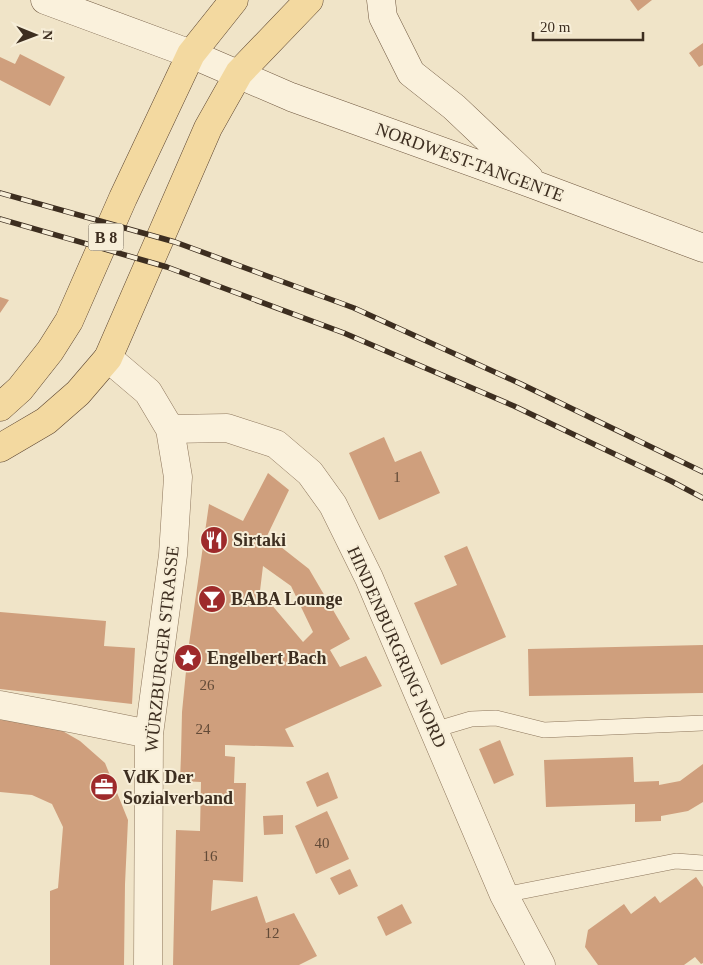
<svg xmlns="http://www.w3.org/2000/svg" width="703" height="965" font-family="Georgia,serif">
<rect width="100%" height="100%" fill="#f0e4c8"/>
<path fill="#cf9f7d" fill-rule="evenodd" d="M 630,0 L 652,0 L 638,11 Z
M 703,43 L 703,65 L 699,67 L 689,53 Z
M 20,54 L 65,77 L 50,106 L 0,80 L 0,57 L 15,64 Z
M 0,297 L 9,300 L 0,313 Z
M 384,437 L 395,462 L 421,451 L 440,493 L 379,520 L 349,453 Z
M 268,473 L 289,490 L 267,536 L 309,569 L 350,639 L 330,650 L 340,667 L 366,656 L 382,686 L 285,729 L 294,747 L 225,745 L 225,756 L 235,757 L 234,783 L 246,783 L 243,882 L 213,880 L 211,911 L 257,896 L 266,923 L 294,913 L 317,956 L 299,965 L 173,965 L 176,830 L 200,831 L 201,782 L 180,781 L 181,755 L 182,712 L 188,651 L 209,504 L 243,521 ZM 263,566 L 291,586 L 313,632 L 303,642 L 260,591 Z
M 467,546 L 506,637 L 441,665 L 414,603 L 457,585 L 444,556 Z
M 0,612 L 106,621 L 104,646 L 135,648 L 132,704 L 0,689 Z
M 703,645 L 703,693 L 529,696 L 528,649 Z
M 0,720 L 47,722 L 80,741 L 105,763 L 128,820 L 125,884 L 124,965 L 50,965 L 50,891 L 58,888 L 63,827 L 52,804 L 32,795 L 0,792 Z
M 500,740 L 514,775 L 494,784 L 479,749 Z
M 633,757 L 634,782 L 659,781 L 659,785 L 680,781 L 703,764 L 703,802 L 688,811 L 661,816 L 661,821 L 635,822 L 635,804 L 546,807 L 544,760 Z
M 328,772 L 338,798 L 317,807 L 306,782 Z
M 327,811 L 349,859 L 316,874 L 295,826 Z
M 283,815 L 283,834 L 264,835 L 263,816 Z
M 350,869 L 358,886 L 339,895 L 330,878 Z
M 696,877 L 703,887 L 703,963 L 701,964 L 695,957 L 684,965 L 598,965 L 585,947 L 588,930 L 624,904 L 631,914 L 655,896 L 660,903 Z
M 402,904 L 412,923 L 386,936 L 377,917 Z"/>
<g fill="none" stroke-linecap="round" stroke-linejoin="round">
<g stroke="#8d765c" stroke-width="16">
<path id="lane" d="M 434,730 L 471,719 L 496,718 L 544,730 L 703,723
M 504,895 L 676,861 L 703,863"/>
</g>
<g stroke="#8d765c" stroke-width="29">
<path id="street" d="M 108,358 L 148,392 L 170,429 L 178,477 L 173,555 L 149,734 L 148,965
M 170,429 L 227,428 L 276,444 L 310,473 L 333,505 L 369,578 L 504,895 L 541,965
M 0,705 L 75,719 L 149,734"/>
</g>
<g stroke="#6f573f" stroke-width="29">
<path id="secondary" d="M 45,0 L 191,54 L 291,97 L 538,186 L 703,248
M 381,0 L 383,17 L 411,73 L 454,107 L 529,178"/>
</g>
<g stroke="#5b4430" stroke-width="29">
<path id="primary" d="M 0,407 L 20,389 L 50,351 L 69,321 L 123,198 L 191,54 L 234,0
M 0,448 L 46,421 L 78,393 L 108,358 L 208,128 L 239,73 L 309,0"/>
</g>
<use href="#lane" stroke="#faf1dc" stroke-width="15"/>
<use href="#street" stroke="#faf1dc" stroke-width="28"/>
<use href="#secondary" stroke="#faf1dc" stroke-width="28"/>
<use href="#primary" stroke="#f3d9a0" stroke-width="28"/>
<g stroke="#3d2e20" stroke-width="5.5">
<path id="rail" d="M 0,193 L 175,242 L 354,308 L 521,384 L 703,472
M 0,219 L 167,267 L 344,333 L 514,406 L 671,481 L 703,498"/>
</g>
<use href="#rail" stroke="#f7eed8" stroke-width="4" stroke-dasharray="11" stroke-linecap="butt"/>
</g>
<defs>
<g id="restaurant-disc" transform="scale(1.4375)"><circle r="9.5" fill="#9e2a2b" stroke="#f7eed8"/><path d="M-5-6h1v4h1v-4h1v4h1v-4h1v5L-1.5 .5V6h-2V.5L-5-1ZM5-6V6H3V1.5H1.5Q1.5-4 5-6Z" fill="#fff"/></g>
<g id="bar-disc" transform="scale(1.4375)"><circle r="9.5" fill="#9e2a2b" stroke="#f7eed8"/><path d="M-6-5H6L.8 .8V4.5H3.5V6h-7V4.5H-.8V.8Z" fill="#fff"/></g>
<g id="sight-disc" transform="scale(1.4375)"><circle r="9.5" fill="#9e2a2b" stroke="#f7eed8"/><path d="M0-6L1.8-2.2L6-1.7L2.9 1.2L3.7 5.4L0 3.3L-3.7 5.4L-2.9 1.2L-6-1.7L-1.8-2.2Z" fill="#fff"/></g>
<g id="office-disc" transform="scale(1.4375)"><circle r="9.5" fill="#9e2a2b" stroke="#f7eed8"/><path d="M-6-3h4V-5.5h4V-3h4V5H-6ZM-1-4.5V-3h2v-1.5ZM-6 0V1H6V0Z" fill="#fff"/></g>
</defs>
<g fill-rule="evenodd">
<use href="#restaurant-disc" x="214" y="540"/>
<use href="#bar-disc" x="212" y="599"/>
<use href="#sight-disc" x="188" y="658"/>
<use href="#office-disc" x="104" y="787"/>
</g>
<g text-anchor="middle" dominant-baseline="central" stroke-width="4" stroke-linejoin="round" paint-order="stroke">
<g font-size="15" fill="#624a37">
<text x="397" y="477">1</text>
<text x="207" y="685">26</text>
<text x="203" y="729">24</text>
<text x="322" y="843">40</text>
<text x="210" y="856">16</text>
<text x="272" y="933">12</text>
</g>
<rect fill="#f7eed8" stroke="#756857" stroke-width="1" x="88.5" y="223.5" width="35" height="27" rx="4"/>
<g font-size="16" font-weight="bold" fill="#3d2e20">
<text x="106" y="237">B 8</text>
</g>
<g font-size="18" fill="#3d2e20" stroke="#f7eed8">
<text transform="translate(470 162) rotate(20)">NORDWEST-TANGENTE</text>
<text transform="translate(397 647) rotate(66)">HINDENBURGRING NORD</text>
<text transform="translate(162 649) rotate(-84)">WÜRZBURGER STRASSE</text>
</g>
<g font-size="18" font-weight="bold" fill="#3d2e20" stroke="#f7eed8" text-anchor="start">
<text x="233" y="540">Sirtaki</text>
<text x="231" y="599">BABA Lounge</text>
<text x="207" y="658">Engelbert Bach</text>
<text x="123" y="777">VdK Der<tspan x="123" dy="21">Sozialverband</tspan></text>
</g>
</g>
<g transform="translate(35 35) rotate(91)" stroke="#f7eed8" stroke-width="4" paint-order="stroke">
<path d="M0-4L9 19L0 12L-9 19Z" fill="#3d2e20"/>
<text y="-8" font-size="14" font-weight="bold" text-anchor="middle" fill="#3d2e20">N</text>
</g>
<path d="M533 32v8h110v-8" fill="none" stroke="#3d2e20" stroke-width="2.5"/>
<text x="540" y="32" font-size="15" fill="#3d2e20" stroke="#f7eed8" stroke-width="4" paint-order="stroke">20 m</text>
</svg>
